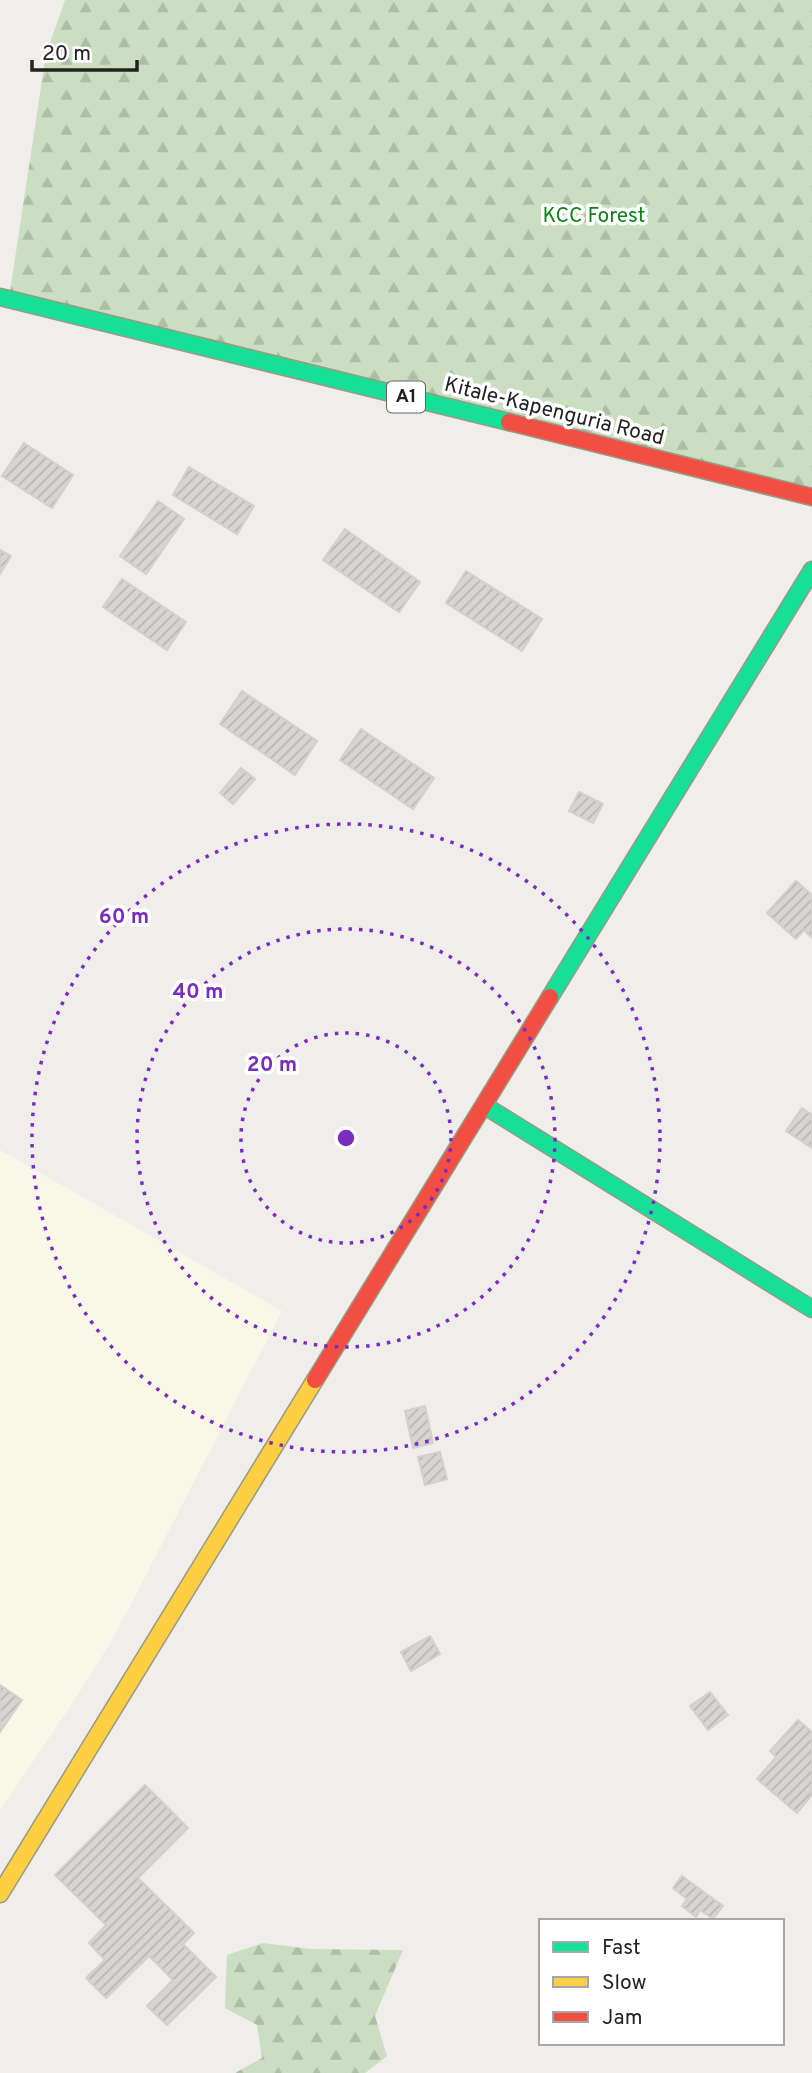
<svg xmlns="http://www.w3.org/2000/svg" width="812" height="2073" font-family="Overpass,sans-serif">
<defs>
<pattern id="forest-firs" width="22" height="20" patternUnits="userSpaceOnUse" patternTransform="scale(1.75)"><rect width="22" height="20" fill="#cbdec1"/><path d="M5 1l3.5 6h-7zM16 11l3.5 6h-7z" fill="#aebea6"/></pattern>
<pattern id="building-hatch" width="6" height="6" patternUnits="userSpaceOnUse" patternTransform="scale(1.75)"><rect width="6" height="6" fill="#d7d4d2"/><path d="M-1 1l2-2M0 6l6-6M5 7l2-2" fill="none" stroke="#b8b6b4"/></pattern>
</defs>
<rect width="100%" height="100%" fill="#f0eeeb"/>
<path fill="#f8f7e8" d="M 0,1150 L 282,1311 L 115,1635 L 72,1704 L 0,1810 Z"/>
<path fill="url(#forest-firs)" d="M 65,0 L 812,0 L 812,493 L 9,298 L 46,54 Z
M 263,1943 L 311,1949 L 403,1950 L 375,2016 L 387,2056 L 365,2073 L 235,2073 L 262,2058 L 257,2025 L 225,2008 L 227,1955 Z"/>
<path fill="url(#building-hatch)" stroke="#d3d0cc" stroke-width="2" d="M 24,443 L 73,475 L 52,508 L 2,476 Z
M 189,467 L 254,506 L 237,534 L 173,495 Z
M 158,501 L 184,519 L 146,574 L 120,556 Z
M 345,529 L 420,582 L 399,612 L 323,560 Z
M 0,550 L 11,556 L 0,574 Z
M 466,571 L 542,619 L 522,651 L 446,603 Z
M 122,579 L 186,622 L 167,650 L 103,607 Z
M 242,691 L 317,741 L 295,775 L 220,724 Z
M 361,729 L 434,778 L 413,809 L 340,760 Z
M 241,768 L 255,779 L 233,804 L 220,793 Z
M 579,792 L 603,804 L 593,823 L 569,811 Z
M 796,881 L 812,895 L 812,938 L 804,930 L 796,939 L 767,913 Z
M 802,1108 L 812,1115 L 812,1148 L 786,1131 Z
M 425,1406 L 433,1443 L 413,1448 L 405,1411 Z
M 440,1452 L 447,1479 L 425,1485 L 418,1457 Z
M 430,1636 L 440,1654 L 411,1671 L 401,1652 Z
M 0,1685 L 22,1700 L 0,1732 Z
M 710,1692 L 728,1715 L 708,1730 L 690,1706 Z
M 798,1720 L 812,1732 L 812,1795 L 797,1813 L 757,1779 L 776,1757 L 770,1751 Z
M 145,1785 L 188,1828 L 138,1878 L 194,1933 L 183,1944 L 216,1977 L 167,2025 L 147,2006 L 173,1980 L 149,1956 L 106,1998 L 86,1978 L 105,1960 L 89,1943 L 106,1925 L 55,1875 Z
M 682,1876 L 723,1906 L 713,1919 L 700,1910 L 696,1917 L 682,1906 L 687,1899 L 673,1888 Z"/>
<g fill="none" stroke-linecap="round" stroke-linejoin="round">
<g stroke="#999a82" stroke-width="19">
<path id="fast" d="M 0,297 L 509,422
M 550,997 L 812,570
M 485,1106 L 812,1309"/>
</g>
<g stroke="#999a82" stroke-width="19">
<path id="slow" d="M 0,1894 L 315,1380"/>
</g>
<g stroke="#999a82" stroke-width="19">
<path id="jam" d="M 509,422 L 812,497
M 315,1380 L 550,997"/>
</g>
<use href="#fast" stroke="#16e098" stroke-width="16"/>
<use href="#slow" stroke="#ffcf43" stroke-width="16"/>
<use href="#jam" stroke="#f24e42" stroke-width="16"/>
</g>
<g fill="none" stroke="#7b2cbf" stroke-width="3.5" stroke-dasharray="3.5 7">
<circle cx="346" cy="1138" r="105"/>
<circle cx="346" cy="1138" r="209"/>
<circle cx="346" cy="1138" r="314"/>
</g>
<g text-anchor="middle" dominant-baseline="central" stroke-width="7" stroke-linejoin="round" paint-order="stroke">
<rect fill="#fff" stroke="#646464" stroke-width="2" x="387" y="381.5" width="38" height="31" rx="5"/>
<g font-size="19" font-weight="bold" fill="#222">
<text x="406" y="397">A1</text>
</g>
<g font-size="21" fill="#0c8416" stroke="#fff">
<text x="594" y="216">KCC Forest</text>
</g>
<g font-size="21" fill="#222" stroke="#fff">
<text transform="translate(554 412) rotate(14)">Kitale-Kapenguria Road</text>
</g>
</g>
<circle cx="346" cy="1138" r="10" fill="#7b2cbf" stroke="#fff" stroke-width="3.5"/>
<g font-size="21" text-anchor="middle" font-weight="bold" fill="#7b2cbf" stroke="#fff" stroke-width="7" stroke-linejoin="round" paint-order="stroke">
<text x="124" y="923">60 m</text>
<text x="198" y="998">40 m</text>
<text x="272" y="1071">20 m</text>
</g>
<rect x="539" y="1919" width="245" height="126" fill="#ffffff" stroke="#a7a7a7" stroke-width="2"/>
<rect x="553" y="1942" width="35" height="10" fill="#16e098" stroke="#a7a7a7" stroke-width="2"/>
<text x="602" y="1954" font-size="21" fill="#222222">Fast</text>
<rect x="553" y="1977" width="35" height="10" fill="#ffcf43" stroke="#a7a7a7" stroke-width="2"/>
<text x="602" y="1989" font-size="21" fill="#222222">Slow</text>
<rect x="553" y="2012" width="35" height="10" fill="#f24e42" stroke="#a7a7a7" stroke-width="2"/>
<text x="602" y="2024" font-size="21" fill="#222222">Jam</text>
<path d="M32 60v10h105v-10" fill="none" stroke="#222222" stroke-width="3.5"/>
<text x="42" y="60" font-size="21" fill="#222222" stroke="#ffffff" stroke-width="5" paint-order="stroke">20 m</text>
</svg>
